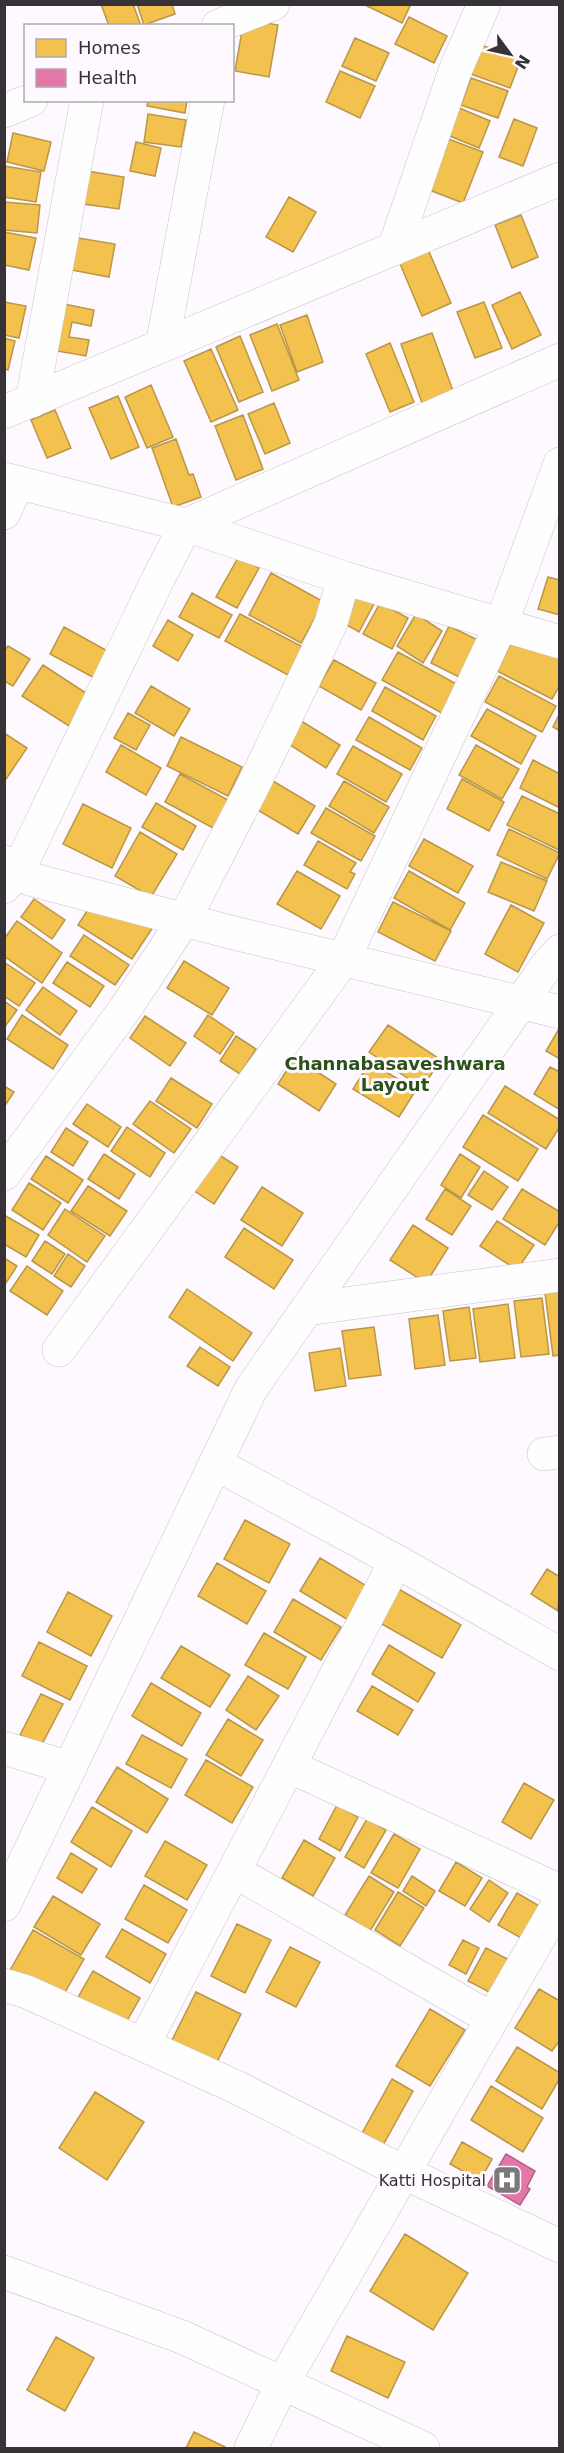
<svg xmlns="http://www.w3.org/2000/svg" width="564" height="2453" font-family="'DejaVu Sans',sans-serif">
<rect width="100%" height="100%" fill="#fdf9fe"/>
<path fill="#f2c14e" stroke="#ba9647" stroke-width="1.5" d="M 101,4 L 133,4 L 141,26 L 109,26 Z
M 137,4 L 172,4 L 175,14 L 144,25 Z
M 363,4 L 411,4 L 402,23 Z
M 409,17 L 447,36 L 434,63 L 395,44 Z
M 244,19 L 278,25 L 269,77 L 235,71 Z
M 355,38 L 389,53 L 376,81 L 342,66 Z
M 478,44 L 521,59 L 510,88 L 468,73 Z
M 340,71 L 375,86 L 360,118 L 326,102 Z
M 471,78 L 508,91 L 498,118 L 461,105 Z
M 148,100 L 187,100 L 185,113 L 147,106 Z
M 457,107 L 490,121 L 479,148 L 445,134 Z
M 148,114 L 186,120 L 181,147 L 144,142 Z
M 514,119 L 537,128 L 523,166 L 499,157 Z
M 13,133 L 51,142 L 44,171 L 7,162 Z
M 443,137 L 483,152 L 463,203 L 424,188 Z
M 136,142 L 161,148 L 155,176 L 130,171 Z
M 4,166 L 41,172 L 36,202 L 4,197 Z
M 81,170 L 124,177 L 119,209 L 76,203 Z
M 289,197 L 316,212 L 293,252 L 266,237 Z
M 4,202 L 40,205 L 37,233 L 4,230 Z
M 521,215 L 538,257 L 512,268 L 495,225 Z
M 4,232 L 36,238 L 29,270 L 4,265 Z
M 72,237 L 115,244 L 109,277 L 66,269 Z
M 427,247 L 451,303 L 422,316 L 398,259 Z
M 520,292 L 541,335 L 512,349 L 492,305 Z
M 4,302 L 26,306 L 19,338 L 4,335 Z
M 54,302 L 94,310 L 91,326 L 72,322 L 69,337 L 89,340 L 86,356 L 45,349 Z
M 484,302 L 502,348 L 475,358 L 457,312 Z
M 307,315 L 323,362 L 297,372 L 280,325 Z
M 277,324 L 299,380 L 272,391 L 250,335 Z
M 432,333 L 453,391 L 422,403 L 401,344 Z
M 240,336 L 263,392 L 239,402 L 216,347 Z
M 4,338 L 15,341 L 8,370 L 4,369 Z
M 390,343 L 414,402 L 390,412 L 366,354 Z
M 211,349 L 238,410 L 211,422 L 184,361 Z
M 151,385 L 173,437 L 147,448 L 125,397 Z
M 118,396 L 139,447 L 111,459 L 89,408 Z
M 274,403 L 290,443 L 265,454 L 248,414 Z
M 55,410 L 71,448 L 47,458 L 31,420 Z
M 243,415 L 263,469 L 236,480 L 215,426 Z
M 176,439 L 189,475 L 193,474 L 201,497 L 173,507 L 152,448 Z
M 239,556 L 259,568 L 237,608 L 216,597 Z
M 271,573 L 324,602 L 301,643 L 249,615 Z
M 548,577 L 560,580 L 560,615 L 538,609 Z
M 356,592 L 375,602 L 359,632 L 340,621 Z
M 192,593 L 232,615 L 219,638 L 179,617 Z
M 380,603 L 408,618 L 392,649 L 363,634 Z
M 240,614 L 303,647 L 288,675 L 225,641 Z
M 416,614 L 442,631 L 423,663 L 397,646 Z
M 168,620 L 193,635 L 178,661 L 153,646 Z
M 449,626 L 478,640 L 459,677 L 431,663 Z
M 64,627 L 113,654 L 98,680 L 50,654 Z
M 514,637 L 560,659 L 560,685 L 552,699 L 497,671 Z
M 8,646 L 30,659 L 13,686 L 4,681 L 4,651 Z
M 398,652 L 462,687 L 447,716 L 382,680 Z
M 334,660 L 376,683 L 361,710 L 319,686 Z
M 43,665 L 89,695 L 69,726 L 22,696 Z
M 499,676 L 556,706 L 542,732 L 485,702 Z
M 151,686 L 190,709 L 174,736 L 135,713 Z
M 385,687 L 436,716 L 423,740 L 372,711 Z
M 487,709 L 536,736 L 521,764 L 471,736 Z
M 128,713 L 150,725 L 136,750 L 114,738 Z
M 560,713 L 560,731 L 553,727 Z
M 369,717 L 422,748 L 410,770 L 356,740 Z
M 298,719 L 340,745 L 326,768 L 284,741 Z
M 4,733 L 27,748 L 6,779 L 4,777 Z
M 181,737 L 242,767 L 228,796 L 167,766 Z
M 121,745 L 161,768 L 146,795 L 106,772 Z
M 476,745 L 519,769 L 502,799 L 459,775 Z
M 353,746 L 402,774 L 386,802 L 337,774 Z
M 533,760 L 560,774 L 560,808 L 520,788 Z
M 180,774 L 228,800 L 213,828 L 165,802 Z
M 462,779 L 504,802 L 489,831 L 447,809 Z
M 273,781 L 315,806 L 298,834 L 256,809 Z
M 344,781 L 389,807 L 374,833 L 329,806 Z
M 522,796 L 560,814 L 559,850 L 507,825 Z
M 156,803 L 196,826 L 183,850 L 142,827 Z
M 83,804 L 131,828 L 112,868 L 63,844 Z
M 326,808 L 375,836 L 361,861 L 311,833 Z
M 509,829 L 560,853 L 547,879 L 497,855 Z
M 140,832 L 177,854 L 151,897 L 115,876 Z
M 424,839 L 473,866 L 458,893 L 409,866 Z
M 318,841 L 356,863 L 350,872 L 355,874 L 347,889 L 304,865 Z
M 501,862 L 547,881 L 534,911 L 488,892 Z
M 297,871 L 340,896 L 321,929 L 277,904 Z
M 409,871 L 465,903 L 450,930 L 394,898 Z
M 34,899 L 65,920 L 52,939 L 21,917 Z
M 393,902 L 451,931 L 435,961 L 378,932 Z
M 92,903 L 153,927 L 132,959 L 78,925 Z
M 511,905 L 544,923 L 518,972 L 485,954 Z
M 17,921 L 62,953 L 42,983 L 4,956 L 4,939 Z
M 84,935 L 129,965 L 115,985 L 70,956 Z
M 184,961 L 229,988 L 212,1015 L 167,988 Z
M 4,962 L 35,983 L 19,1006 L 4,996 Z
M 67,962 L 104,986 L 90,1007 L 53,983 Z
M 43,987 L 77,1011 L 60,1035 L 26,1010 Z
M 4,1001 L 17,1010 L 4,1028 Z
M 22,1015 L 68,1045 L 53,1069 L 7,1039 Z
M 208,1015 L 234,1033 L 220,1054 L 194,1036 Z
M 145,1016 L 186,1043 L 170,1066 L 130,1038 Z
M 388,1025 L 441,1060 L 422,1088 L 369,1052 Z
M 560,1027 L 560,1059 L 546,1051 Z
M 236,1036 L 256,1049 L 240,1074 L 220,1061 Z
M 295,1057 L 336,1084 L 319,1111 L 278,1084 Z
M 370,1062 L 416,1090 L 399,1117 L 353,1089 Z
M 550,1067 L 560,1072 L 560,1110 L 534,1094 Z
M 171,1078 L 212,1104 L 197,1128 L 156,1101 Z
M 4,1086 L 14,1092 L 4,1107 Z
M 505,1086 L 560,1120 L 560,1126 L 546,1149 L 488,1113 Z
M 150,1101 L 191,1129 L 174,1153 L 133,1124 Z
M 87,1104 L 121,1127 L 108,1147 L 73,1124 Z
M 483,1115 L 538,1149 L 518,1181 L 463,1147 Z
M 127,1127 L 165,1153 L 150,1177 L 111,1151 Z
M 66,1128 L 88,1142 L 73,1166 L 51,1152 Z
M 213,1151 L 238,1167 L 214,1204 L 190,1188 Z
M 104,1154 L 135,1174 L 119,1199 L 88,1179 Z
M 460,1154 L 480,1167 L 461,1198 L 441,1185 Z
M 46,1156 L 83,1180 L 68,1203 L 31,1179 Z
M 484,1171 L 508,1187 L 492,1210 L 468,1195 Z
M 29,1183 L 61,1203 L 43,1230 L 12,1210 Z
M 88,1186 L 127,1211 L 110,1236 L 71,1211 Z
M 262,1187 L 303,1213 L 282,1246 L 241,1220 Z
M 445,1189 L 471,1206 L 452,1235 L 426,1219 Z
M 522,1189 L 560,1212 L 560,1221 L 545,1245 L 503,1219 Z
M 65,1209 L 105,1236 L 87,1262 L 48,1235 Z
M 4,1215 L 39,1235 L 26,1257 L 4,1244 Z
M 497,1221 L 534,1245 L 517,1270 L 480,1246 Z
M 413,1225 L 448,1248 L 426,1283 L 390,1260 Z
M 244,1228 L 293,1260 L 274,1289 L 225,1257 Z
M 45,1241 L 65,1254 L 52,1274 L 32,1261 Z
M 68,1254 L 85,1266 L 71,1287 L 54,1276 Z
M 4,1258 L 17,1266 L 4,1286 Z
M 27,1266 L 63,1291 L 47,1315 L 10,1291 Z
M 187,1289 L 252,1333 L 233,1361 L 169,1317 Z
M 560,1291 L 560,1355 L 553,1356 L 545,1293 Z
M 542,1298 L 549,1354 L 521,1357 L 514,1301 Z
M 508,1304 L 515,1358 L 480,1362 L 473,1309 Z
M 469,1307 L 476,1358 L 450,1361 L 443,1311 Z
M 438,1315 L 445,1365 L 415,1369 L 409,1319 Z
M 374,1327 L 381,1375 L 349,1379 L 342,1331 Z
M 200,1347 L 230,1367 L 218,1386 L 187,1366 Z
M 340,1348 L 346,1386 L 315,1391 L 309,1353 Z
M 245,1520 L 290,1544 L 269,1583 L 224,1559 Z
M 320,1558 L 370,1588 L 350,1621 L 300,1591 Z
M 217,1563 L 266,1591 L 247,1624 L 198,1596 Z
M 547,1569 L 560,1577 L 558,1611 L 531,1594 Z
M 390,1584 L 461,1625 L 442,1658 L 371,1618 Z
M 68,1592 L 112,1616 L 91,1656 L 47,1632 Z
M 293,1599 L 341,1627 L 321,1660 L 274,1632 Z
M 264,1633 L 306,1657 L 288,1689 L 245,1665 Z
M 39,1642 L 87,1666 L 70,1700 L 22,1676 Z
M 389,1645 L 435,1673 L 418,1702 L 372,1674 Z
M 181,1646 L 230,1675 L 210,1707 L 161,1678 Z
M 248,1676 L 279,1696 L 256,1730 L 226,1710 Z
M 151,1683 L 201,1713 L 182,1746 L 132,1716 Z
M 372,1686 L 413,1710 L 398,1735 L 357,1711 Z
M 41,1694 L 63,1704 L 41,1746 L 20,1735 Z
M 228,1719 L 263,1740 L 241,1776 L 206,1755 Z
M 142,1735 L 187,1759 L 171,1788 L 126,1764 Z
M 206,1760 L 253,1787 L 232,1823 L 185,1795 Z
M 117,1767 L 168,1799 L 147,1833 L 96,1802 Z
M 524,1783 L 554,1800 L 531,1839 L 502,1822 Z
M 337,1805 L 358,1817 L 340,1851 L 319,1839 Z
M 92,1807 L 132,1831 L 111,1867 L 71,1842 Z
M 367,1819 L 386,1830 L 364,1868 L 345,1857 Z
M 394,1834 L 420,1849 L 398,1888 L 371,1873 Z
M 304,1840 L 335,1858 L 313,1896 L 282,1878 Z
M 165,1841 L 207,1865 L 187,1900 L 145,1876 Z
M 71,1853 L 97,1869 L 82,1893 L 57,1878 Z
M 456,1862 L 482,1878 L 465,1906 L 439,1891 Z
M 369,1876 L 394,1892 L 370,1931 L 345,1915 Z
M 412,1876 L 435,1891 L 426,1906 L 403,1891 Z
M 489,1880 L 508,1893 L 489,1922 L 470,1909 Z
M 144,1885 L 187,1910 L 168,1943 L 125,1919 Z
M 398,1892 L 424,1908 L 400,1946 L 375,1930 Z
M 517,1893 L 548,1911 L 530,1943 L 498,1925 Z
M 53,1896 L 100,1924 L 81,1955 L 34,1927 Z
M 237,1924 L 271,1940 L 245,1993 L 211,1976 Z
M 122,1929 L 166,1954 L 150,1983 L 106,1957 Z
M 33,1930 L 84,1959 L 60,2001 L 9,1972 Z
M 463,1940 L 479,1948 L 466,1974 L 449,1965 Z
M 290,1947 L 320,1962 L 296,2007 L 266,1992 Z
M 486,1948 L 513,1962 L 495,1995 L 468,1981 Z
M 93,1971 L 140,1998 L 124,2026 L 77,1999 Z
M 539,1989 L 560,2001 L 560,2040 L 552,2051 L 515,2028 Z
M 196,1992 L 241,2014 L 214,2068 L 169,2046 Z
M 430,2009 L 465,2030 L 430,2086 L 396,2066 Z
M 517,2047 L 560,2073 L 560,2078 L 542,2109 L 496,2081 Z
M 392,2079 L 413,2091 L 382,2147 L 361,2135 Z
M 491,2086 L 543,2118 L 523,2152 L 471,2120 Z
M 95,2092 L 144,2122 L 107,2180 L 59,2148 Z
M 462,2142 L 492,2159 L 480,2181 L 450,2164 Z
M 405,2234 L 468,2273 L 433,2330 L 370,2291 Z
M 347,2336 L 405,2362 L 388,2398 L 331,2371 Z
M 56,2337 L 94,2358 L 65,2411 L 27,2390 Z
M 194,2432 L 227,2448 L 186,2448 Z"/>
<path fill="#e377a8" stroke="#af6286" stroke-width="1.5" d="M 506,2154 L 535,2171 L 527,2187 L 530,2189 L 520,2205 L 487,2186 Z"/>
<g fill="none" stroke-linecap="round" stroke-linejoin="round">
<g stroke="#c7c4c8" stroke-width="34">
<path id="minor" d="M 218,26 L 273,4
M 4,111 L 31,100
M 394,249 L 455,71 L 484,4
M 162,346 L 208,100
M 32,401 L 87,100
M 4,412 L 560,179
M 4,479 L 186,525 L 344,578 L 560,642
M 4,513 L 17,483
M 4,862 L 30,879 L 230,932 L 560,1012
M 4,887 L 18,871 L 158,579 L 186,525 L 560,360
M 4,1174 L 125,1009 L 184,920 L 255,782 L 331,623 L 344,578
M 307,1309 L 560,1275
M 59,1350 L 343,960 L 501,625 L 560,464
M 544,1454 L 560,1452
M 216,1464 L 396,1561 L 560,1654
M 4,1748 L 70,1768
M 289,1766 L 560,1891
M 234,1871 L 492,2019
M 4,1905 L 251,1389 L 545,968 L 560,951
M 4,1985 L 27,1992 L 236,2087 L 403,2172 L 560,2246
M 143,2045 L 396,1561
M 4,2272 L 182,2337 L 423,2448
M 251,2448 L 282,2384 L 560,1901"/>
</g>
<use href="#minor" stroke="#fffeff" stroke-width="33"/>
</g>
<defs>
<g id="hospital-square" transform="scale(1.5)"><rect x="-9" y="-9" width="18" height="18" rx="4" fill="#7c787c" stroke="#fef8ff"/><path d="M-5-5h3v3.5h4V-5h3V5h-3V1.5h-4V5h-3Z" fill="#fff"/></g>
</defs>
<g fill-rule="evenodd">
<use href="#hospital-square" x="507" y="2180"/>
</g>
<g text-anchor="middle" dominant-baseline="central" stroke-width="6" stroke-linejoin="round" paint-order="stroke">
<g font-size="16" fill="#363236" stroke="#fef8ff" text-anchor="end">
<text x="486" y="2180">Katti Hospital</text>
</g>
<g font-size="18" font-weight="bold" fill="#285217" stroke="#fef8ff">
<text x="395" y="1063">Channabasaveshwara<tspan x="395" dy="21">Layout</tspan></text>
</g>
</g>
<rect width="564" height="2453" fill="none" stroke="#363236" stroke-width="12"/>
<rect x="24" y="24" width="210" height="78" fill="#fef8ff" stroke="#aea9af" stroke-width="1.5"/>
<rect x="36" y="39" width="30" height="18" fill="#f2c14e" stroke="#aea9af" stroke-width="1.5"/>
<text x="78" y="54" font-size="18" fill="#363236">Homes</text>
<rect x="36" y="69" width="30" height="18" fill="#e377a8" stroke="#aea9af" stroke-width="1.5"/>
<text x="78" y="84" font-size="18" fill="#363236">Health</text>
<g transform="translate(510 54) rotate(123)" stroke="#fef8ff" stroke-width="4.5" paint-order="stroke">
<path d="M0-4.5L10 22L0 15L-10 22Z" fill="#363236"/>
<text y="-9" font-size="16" font-weight="bold" text-anchor="middle" fill="#363236">N</text>
</g>
</svg>
